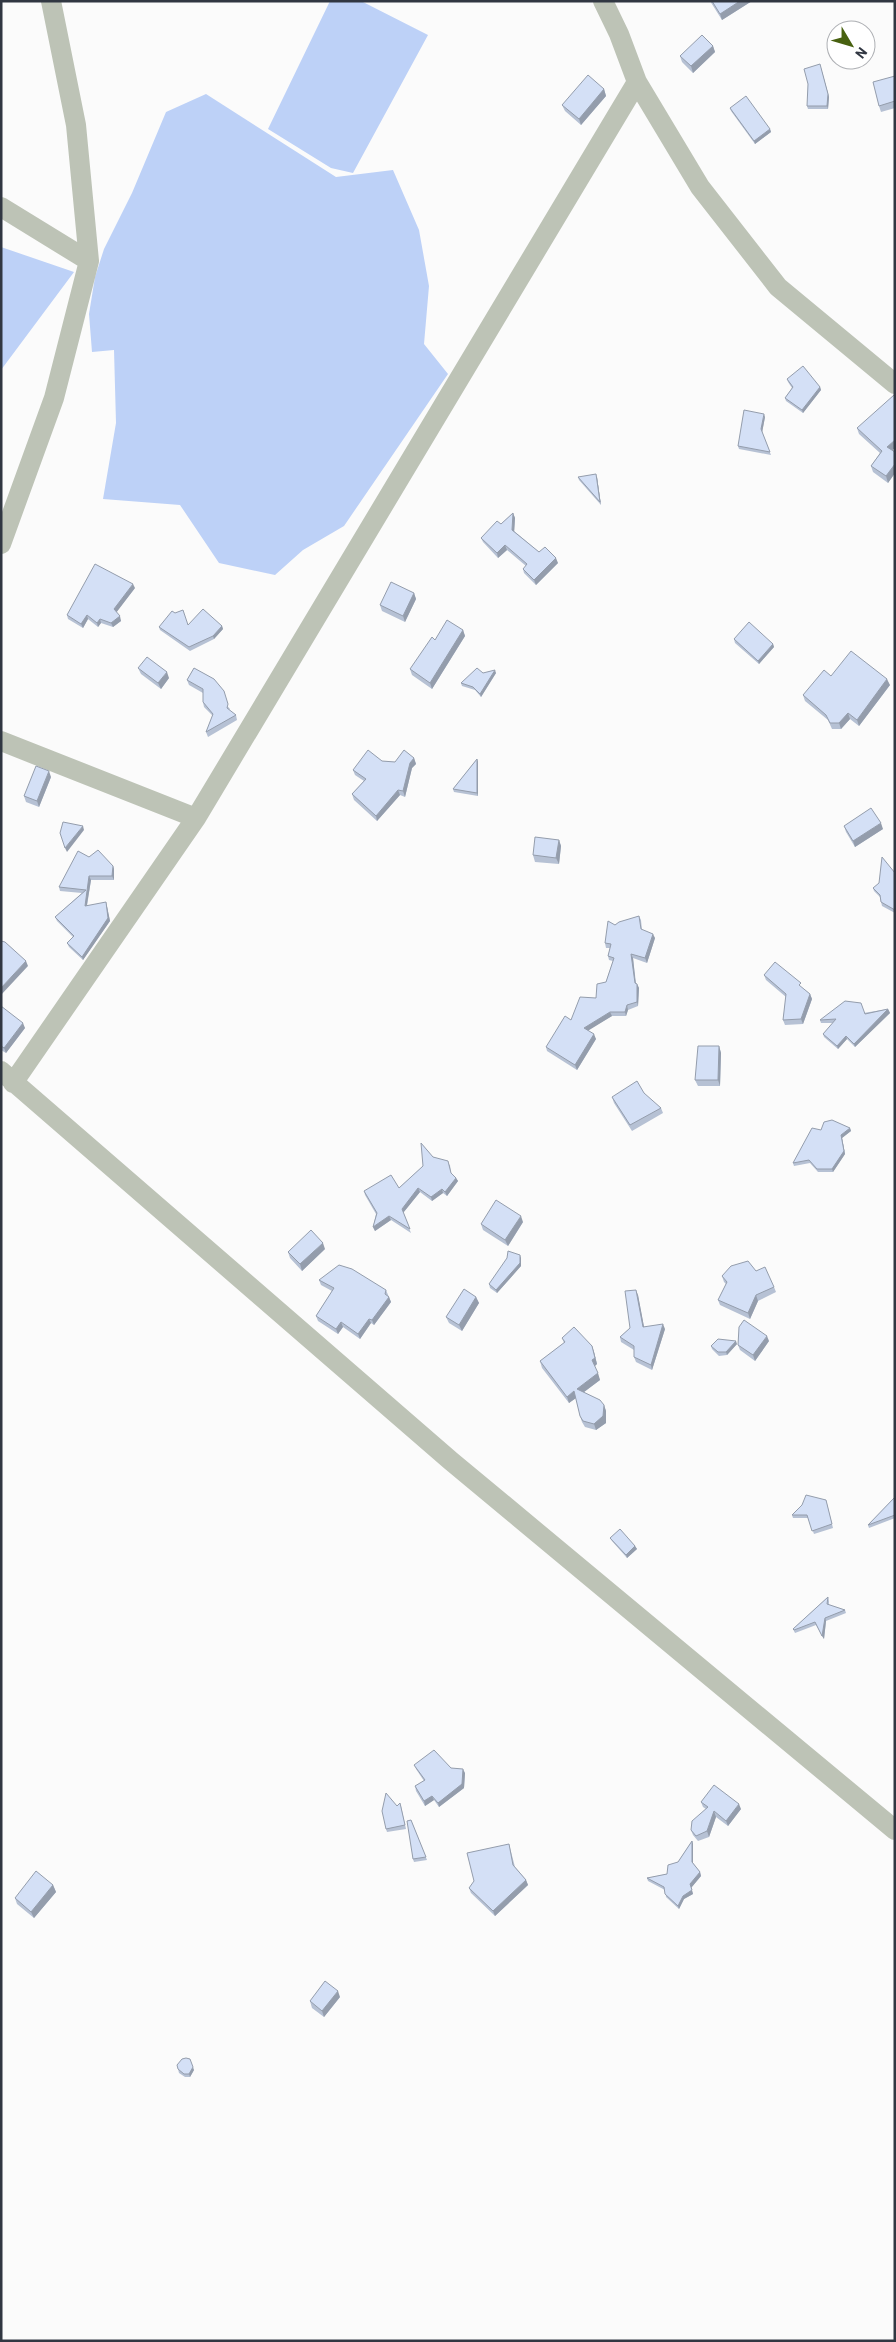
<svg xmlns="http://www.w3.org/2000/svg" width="896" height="2342" font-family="Barlow,sans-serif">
<rect width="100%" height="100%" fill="#fbfbfb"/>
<path fill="#bdd1f7" d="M 330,1 L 361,1 L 428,35 L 353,173 L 331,168 L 268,129 Z
M 206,94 L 336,177 L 393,170 L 419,230 L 429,286 L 424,344 L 448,374 L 344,526 L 303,550 L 275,575 L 219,563 L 180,505 L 103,499 L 116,423 L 114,350 L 92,352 L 89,314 L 95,277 L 104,249 L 132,193 L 166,112 Z
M 1,247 L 74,272 L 1,370 Z"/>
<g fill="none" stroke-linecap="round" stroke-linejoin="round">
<path stroke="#bdc3b6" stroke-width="20" d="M 603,1 L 619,34 L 637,82 L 700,187 L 778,287 L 895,384
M 1,207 L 89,261
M 1,544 L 54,398 L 89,261 L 76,125 L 51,1
M 1,741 L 196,818
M 1,1071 L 451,1461 L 895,1830
M 13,1083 L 196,818 L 637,82"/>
</g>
<path fill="#b6c1d4" d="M 710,1 L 752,1 L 722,20 Z
M 713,46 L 715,52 L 693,73 L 682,62 L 680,56 Z
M 821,68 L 829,97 L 828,109 L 808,109 L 807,106 Z
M 895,76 L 895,108 L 881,112 L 879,106 Z
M 604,89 L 606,96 L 581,125 L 565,111 L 562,105 Z
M 730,108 L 770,129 L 771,132 L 755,144 L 731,111 Z
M 787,379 L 820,387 L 821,390 L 803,413 L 786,401 L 785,398 L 792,388 L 788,382 Z
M 765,417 L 762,432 L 771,455 L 739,449 L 738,446 Z
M 857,428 L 895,452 L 895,473 L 888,483 L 873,472 L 871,466 L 880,453 L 859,434 Z
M 578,477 L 597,477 L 601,505 L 579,480 Z
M 513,513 L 515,518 L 514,531 L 539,552 L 558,563 L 536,585 L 524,573 L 523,569 L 526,566 L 507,550 L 498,558 L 483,542 L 481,538 L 501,524 Z
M 135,588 L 116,612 L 121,621 L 113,627 L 101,623 L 98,627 L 88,619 L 83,628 L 68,619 L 67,615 Z
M 414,593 L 416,599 L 405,622 L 382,611 L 380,605 Z
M 188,625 L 222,626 L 223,629 L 214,639 L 190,651 L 160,630 L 159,627 Z
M 463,630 L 465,636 L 432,689 L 412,675 L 410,669 Z
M 734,639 L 773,644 L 774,647 L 759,664 L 735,643 Z
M 138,668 L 169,678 L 161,689 L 141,674 Z
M 194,668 L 230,709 L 229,710 L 236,715 L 237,720 L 208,737 L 206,732 L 213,716 L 204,707 L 203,702 L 203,693 L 189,685 L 187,680 Z
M 483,673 L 496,673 L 481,697 L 475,690 L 462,686 L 461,683 Z
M 831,676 L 890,685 L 859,726 L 850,719 L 841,729 L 832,729 L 828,720 L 805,701 L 803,695 Z
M 414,758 L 416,764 L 412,768 L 405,797 L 400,795 L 377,821 L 354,800 L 352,794 L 364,781 L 355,775 L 353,770 L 382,761 L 395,762 Z
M 477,759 L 478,762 L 478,796 L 454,792 L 453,789 Z
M 51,777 L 39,807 L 26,802 L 24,796 Z
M 844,826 L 883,829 L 855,847 L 846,832 Z
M 559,840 L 561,846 L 559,864 L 535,862 L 533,855 Z
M 89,857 L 113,866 L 114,869 L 114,880 L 91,880 L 87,906 L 107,906 L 110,921 L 83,960 L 69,947 L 67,943 L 73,937 L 57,921 L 55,917 L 82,893 L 60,891 L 59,887 Z
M 895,873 L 895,913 L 882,906 L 880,897 L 874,891 L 873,888 Z
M 639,916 L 641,920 L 642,930 L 655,938 L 647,963 L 633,958 L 636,983 L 637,984 L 639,988 L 638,1006 L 628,1010 L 626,1016 L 612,1016 L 588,1030 L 596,1039 L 577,1070 L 547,1051 L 546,1047 L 571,1020 L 596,998 L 606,982 L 613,961 L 609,960 L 608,956 L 610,948 L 606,948 L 605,943 L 615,925 Z
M 764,975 L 802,988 L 810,994 L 812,999 L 803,1024 L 785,1025 L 783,1020 L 786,997 L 766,980 Z
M 1,1006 L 25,1028 L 6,1053 L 1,1050 Z
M 888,1009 L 890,1013 L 855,1047 L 847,1039 L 838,1049 L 824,1037 L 823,1034 L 833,1023 L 821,1023 L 820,1020 Z
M 719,1046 L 721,1053 L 720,1086 L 698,1086 L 695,1080 Z
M 612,1097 L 661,1108 L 663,1113 L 632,1131 L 614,1103 Z
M 850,1128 L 851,1131 L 842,1138 L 845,1154 L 833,1172 L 818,1172 L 810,1163 L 794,1166 L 793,1163 L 821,1130 Z
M 433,1157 L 450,1165 L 451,1174 L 456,1178 L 458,1181 L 447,1196 L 443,1193 L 432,1201 L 420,1192 L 403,1213 L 411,1233 L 391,1220 L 375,1231 L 373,1227 L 376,1214 L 365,1195 L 364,1191 L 399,1188 Z
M 523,1222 L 508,1246 L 483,1230 L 481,1224 Z
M 325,1249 L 302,1271 L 290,1258 L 288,1252 Z
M 521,1258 L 521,1266 L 497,1293 L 490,1288 L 489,1284 Z
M 756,1271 L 774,1287 L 776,1292 L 758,1301 L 750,1319 L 720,1305 L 718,1300 L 726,1284 L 724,1282 L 722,1276 Z
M 319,1280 L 386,1290 L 391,1302 L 374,1325 L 371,1323 L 360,1339 L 343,1327 L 338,1334 L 318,1321 L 316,1316 L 332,1291 L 321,1285 Z
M 638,1295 L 644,1327 L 665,1329 L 652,1370 L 636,1362 L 634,1357 L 634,1350 L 621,1342 L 620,1337 L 630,1328 Z
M 476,1297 L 479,1303 L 462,1331 L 449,1323 L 446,1317 Z
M 562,1338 L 592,1346 L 594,1352 L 597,1364 L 594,1366 L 600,1380 L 584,1392 L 604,1405 L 606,1411 L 606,1423 L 596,1430 L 585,1427 L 582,1422 L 580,1416 L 576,1398 L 569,1403 L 542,1368 L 540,1361 L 564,1343 Z
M 769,1341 L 755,1361 L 740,1350 L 738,1345 Z
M 737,1344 L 727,1355 L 719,1356 L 712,1349 L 711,1346 Z
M 895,1497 L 895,1518 L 869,1528 L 868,1525 Z
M 826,1500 L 833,1528 L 814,1534 L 808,1518 L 793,1518 L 792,1515 Z
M 610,1538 L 635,1546 L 637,1549 L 627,1558 L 612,1541 Z
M 828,1597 L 829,1601 L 829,1605 L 845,1610 L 846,1613 L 826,1621 L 824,1639 L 816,1625 L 795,1633 L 793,1629 Z
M 414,1765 L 451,1768 L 465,1773 L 464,1788 L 439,1807 L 434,1800 L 425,1806 L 416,1791 L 415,1786 L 424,1781 L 416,1769 Z
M 701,1802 L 741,1809 L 728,1826 L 716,1817 L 709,1837 L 698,1841 L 693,1835 L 691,1830 L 706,1809 L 703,1807 Z
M 401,1806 L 406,1829 L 387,1832 L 386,1829 Z
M 411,1820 L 427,1860 L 414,1862 L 413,1859 Z
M 692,1841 L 693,1844 L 693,1863 L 700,1872 L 701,1876 L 691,1888 L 693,1894 L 684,1899 L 679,1909 L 666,1897 L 665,1890 L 648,1881 L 647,1878 L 667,1874 L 678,1862 Z
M 509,1844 L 515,1867 L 526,1880 L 528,1885 L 495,1916 L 471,1893 L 469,1888 Z
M 53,1885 L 56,1892 L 34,1918 L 17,1904 L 15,1898 Z
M 340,1997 L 324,2017 L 312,2008 L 310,2001 Z
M 178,2069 L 194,2070 L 190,2077 L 185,2077 L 179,2073 Z"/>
<path fill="#949dac" d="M 740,1 L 752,1 L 722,20 L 720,14 Z
M 713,46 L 715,52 L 693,73 L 691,66 Z
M 821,68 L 829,97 L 828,109 L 827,106 Z
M 604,89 L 606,96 L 581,125 L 579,119 Z
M 770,129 L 771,132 L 755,144 L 754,141 Z
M 820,387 L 821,390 L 803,413 L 802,410 Z
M 764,414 L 765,417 L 762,433 L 761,429 Z
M 895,440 L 895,448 L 889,453 L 887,447 Z
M 895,464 L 895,473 L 888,483 L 886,476 Z
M 596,474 L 597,477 L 601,505 L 600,502 Z
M 513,513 L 515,518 L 514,535 L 512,530 Z
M 505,545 L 507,550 L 498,558 L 497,553 Z
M 556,558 L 558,563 L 536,585 L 534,580 Z
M 133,584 L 135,588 L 116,613 L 114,609 Z
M 414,593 L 416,599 L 405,622 L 403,616 Z
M 87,615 L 88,619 L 83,628 L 81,624 Z
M 120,616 L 121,621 L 113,627 L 111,623 Z
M 100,619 L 101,623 L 98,627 L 97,623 Z
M 222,626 L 223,629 L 214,639 L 213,636 Z
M 463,630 L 465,636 L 432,689 L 430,683 Z
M 773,644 L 774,647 L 759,664 L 758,661 Z
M 495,670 L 496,673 L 481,697 L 480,694 Z
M 167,672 L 169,678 L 161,689 L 158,683 Z
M 887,679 L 890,685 L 859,726 L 857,720 Z
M 848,713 L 850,719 L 841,729 L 839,723 Z
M 414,758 L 416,764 L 412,768 L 405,797 L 403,791 L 410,763 Z
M 477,759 L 478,762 L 478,796 L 477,793 Z
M 49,771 L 51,777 L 39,807 L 37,801 Z
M 398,790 L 400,795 L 377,821 L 376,816 Z
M 881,823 L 883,829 L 855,847 L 853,841 Z
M 83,826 L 84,830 L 67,852 L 65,848 Z
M 559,840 L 561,846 L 559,864 L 556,858 Z
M 113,866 L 114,869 L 114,880 L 112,876 Z
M 89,876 L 91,880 L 86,910 L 85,906 Z
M 106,902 L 110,921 L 83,960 L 82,957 Z
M 653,934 L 655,938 L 647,963 L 645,958 Z
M 631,954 L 633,958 L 636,987 L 635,983 Z
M 26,961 L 28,966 L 1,995 L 1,988 Z
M 637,984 L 639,988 L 638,1006 L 637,1002 Z
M 810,994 L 812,999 L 803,1024 L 801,1019 Z
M 627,1005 L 628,1010 L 626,1016 L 625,1012 Z
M 888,1009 L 890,1013 L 855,1047 L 854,1044 Z
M 610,1012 L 612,1016 L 586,1032 L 584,1028 Z
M 23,1023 L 25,1028 L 6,1053 L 4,1048 Z
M 594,1034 L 596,1039 L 577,1070 L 575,1065 Z
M 846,1036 L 847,1039 L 838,1049 L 837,1046 Z
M 719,1046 L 721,1053 L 720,1086 L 718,1080 Z
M 850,1128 L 851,1131 L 842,1138 L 845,1154 L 833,1172 L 832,1169 L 841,1135 Z
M 456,1178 L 458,1181 L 447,1196 L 445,1192 Z
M 418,1188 L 420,1192 L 403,1213 L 402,1209 Z
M 442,1189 L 443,1193 L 432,1201 L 431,1197 Z
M 389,1216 L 391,1220 L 375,1231 L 373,1227 Z
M 521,1216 L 523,1222 L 508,1246 L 505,1240 Z
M 323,1243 L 325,1249 L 302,1271 L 300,1264 Z
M 520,1255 L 521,1258 L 521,1266 L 497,1293 L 496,1290 Z
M 636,1290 L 638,1295 L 645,1332 L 643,1327 Z
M 756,1295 L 758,1301 L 750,1319 L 748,1313 Z
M 389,1297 L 391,1302 L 374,1325 L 372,1320 Z
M 476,1297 L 479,1303 L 462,1331 L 459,1325 Z
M 369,1319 L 371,1323 L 360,1339 L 358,1334 Z
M 341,1322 L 343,1327 L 338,1334 L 336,1329 Z
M 663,1324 L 665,1329 L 652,1370 L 651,1365 Z
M 767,1336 L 769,1341 L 755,1361 L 753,1355 Z
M 736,1341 L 737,1344 L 727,1355 L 726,1352 Z
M 592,1346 L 594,1352 L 597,1364 L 594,1367 L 592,1360 Z
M 598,1373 L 600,1380 L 580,1395 L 577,1389 Z
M 574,1391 L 576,1398 L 569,1403 L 567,1397 Z
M 604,1405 L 606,1411 L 606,1423 L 596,1430 L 594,1424 Z
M 635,1546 L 637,1549 L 627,1558 L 626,1555 Z
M 825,1618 L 826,1621 L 824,1639 L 822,1636 Z
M 463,1769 L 465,1773 L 464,1788 L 439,1807 L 438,1803 Z
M 432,1796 L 434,1800 L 425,1806 L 424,1801 Z
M 739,1804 L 741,1809 L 728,1826 L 726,1821 Z
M 714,1811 L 716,1817 L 709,1837 L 707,1831 Z
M 692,1841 L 693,1844 L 693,1865 L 692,1862 Z
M 700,1872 L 701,1876 L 691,1888 L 690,1884 Z
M 526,1880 L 528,1885 L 495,1916 L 493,1911 Z
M 53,1885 L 56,1892 L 34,1918 L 31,1912 Z
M 692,1890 L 693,1894 L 684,1899 L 679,1909 L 678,1906 L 683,1896 Z
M 338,1991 L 340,1997 L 324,2017 L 322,2011 Z
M 193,2067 L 194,2070 L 190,2077 L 189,2074 Z"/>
<path fill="#d4e0f6" stroke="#949dac" d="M 712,1 L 740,1 L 720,14 Z
M 702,35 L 713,46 L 691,66 L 680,56 Z
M 820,64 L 828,94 L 827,106 L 807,106 L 808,84 L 804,69 Z
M 588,75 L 604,89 L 579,119 L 562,105 Z
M 895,76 L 895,101 L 879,106 L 873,82 Z
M 746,96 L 770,129 L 754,141 L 730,108 Z
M 803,366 L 820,387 L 802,410 L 785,398 L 793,387 L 787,379 Z
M 894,395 L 895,397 L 895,440 L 887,447 L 895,452 L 895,464 L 886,476 L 871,466 L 882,451 L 857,428 Z
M 744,410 L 764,414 L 761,429 L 770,452 L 738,446 Z
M 596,474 L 600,502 L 578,477 Z
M 513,513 L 512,530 L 539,552 L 545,547 L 556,558 L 534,580 L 523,569 L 527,564 L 505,545 L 497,553 L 481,538 L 497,521 L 501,524 Z
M 95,564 L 133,584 L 114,609 L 120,616 L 111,623 L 100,619 L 97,623 L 87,615 L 81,624 L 67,615 Z
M 391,582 L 414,593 L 403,616 L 380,605 Z
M 203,609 L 222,626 L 213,636 L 189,647 L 159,627 L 172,611 L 175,613 L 183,610 L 188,625 Z
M 447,620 L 463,630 L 430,683 L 410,669 L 432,637 L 435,640 Z
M 749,622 L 773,644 L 758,661 L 734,639 Z
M 851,651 L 887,679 L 857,720 L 848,713 L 839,723 L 830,723 L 826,715 L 803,695 L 824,670 L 831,676 Z
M 147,657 L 167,672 L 158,683 L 138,668 Z
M 194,668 L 214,679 L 224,691 L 228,704 L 227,708 L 236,715 L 206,732 L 213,714 L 203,702 L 203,689 L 187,680 Z
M 477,668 L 483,673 L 495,670 L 480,694 L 473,687 L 461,683 Z
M 368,750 L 382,761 L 395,762 L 404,750 L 414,758 L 410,763 L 403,791 L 398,790 L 376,816 L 352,794 L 366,779 L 353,770 Z
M 477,759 L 477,793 L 453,789 Z
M 36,766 L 49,771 L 37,801 L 24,796 Z
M 871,808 L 881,823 L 853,841 L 844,826 Z
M 63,822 L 83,826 L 65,848 L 60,833 Z
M 535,837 L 559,840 L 556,858 L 533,855 Z
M 98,850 L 113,866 L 112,876 L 89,876 L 85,906 L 106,902 L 108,918 L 82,957 L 67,943 L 74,936 L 55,917 L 86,890 L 59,887 L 78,851 L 89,857 Z
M 882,857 L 895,873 L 895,910 L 881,902 L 880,895 L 873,888 L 879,883 Z
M 639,916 L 641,929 L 653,934 L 645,958 L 631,954 L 635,983 L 637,984 L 637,1002 L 627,1005 L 625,1012 L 610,1012 L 584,1028 L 594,1034 L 575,1065 L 546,1047 L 565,1016 L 571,1020 L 580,997 L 596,998 L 597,984 L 606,982 L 614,958 L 608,956 L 611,944 L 605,943 L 608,921 L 615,925 L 619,922 Z
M 1,941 L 5,942 L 26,961 L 1,988 Z
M 775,962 L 801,983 L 799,985 L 810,994 L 801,1019 L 783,1020 L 786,994 L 764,975 Z
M 845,1001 L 861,1003 L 865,1014 L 888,1009 L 854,1044 L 846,1036 L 837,1046 L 823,1034 L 836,1019 L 820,1020 Z
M 1,1006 L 23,1023 L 4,1048 L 1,1046 Z
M 698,1046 L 719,1046 L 718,1080 L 695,1080 Z
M 637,1081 L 644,1093 L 661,1108 L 630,1125 L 612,1097 Z
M 832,1120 L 850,1128 L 841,1135 L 844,1151 L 832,1169 L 817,1169 L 809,1160 L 793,1163 L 812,1128 L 821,1130 L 824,1122 Z
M 421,1143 L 433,1157 L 448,1161 L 451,1173 L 456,1178 L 445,1192 L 442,1189 L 431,1197 L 418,1188 L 402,1209 L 410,1229 L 389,1216 L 373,1227 L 377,1213 L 364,1191 L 391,1175 L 399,1188 L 423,1166 Z
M 496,1200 L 521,1216 L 505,1240 L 481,1224 Z
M 311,1230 L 323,1243 L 300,1264 L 288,1252 Z
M 508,1251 L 520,1255 L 520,1263 L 496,1290 L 489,1284 L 507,1258 Z
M 748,1261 L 756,1271 L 765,1267 L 774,1287 L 756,1295 L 748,1313 L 718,1300 L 727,1282 L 722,1276 L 731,1266 Z
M 339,1265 L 352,1269 L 386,1290 L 385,1294 L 389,1297 L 372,1320 L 369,1319 L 358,1334 L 341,1322 L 336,1329 L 316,1316 L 334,1288 L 319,1280 Z
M 464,1289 L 476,1297 L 459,1325 L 446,1317 Z
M 636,1290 L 643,1327 L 663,1324 L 651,1365 L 634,1357 L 634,1346 L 620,1337 L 630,1328 L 625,1291 Z
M 744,1320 L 767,1336 L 753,1355 L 738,1345 L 739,1327 Z
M 574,1327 L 592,1346 L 595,1358 L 592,1360 L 598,1373 L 577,1389 L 600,1400 L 604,1405 L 603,1416 L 594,1424 L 583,1421 L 580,1416 L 574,1391 L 567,1397 L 540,1361 L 565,1342 L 562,1338 Z
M 718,1339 L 736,1341 L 726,1352 L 718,1352 L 711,1346 Z
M 806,1495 L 826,1500 L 832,1524 L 812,1531 L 807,1515 L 792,1515 L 802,1505 Z
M 895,1497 L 895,1515 L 868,1525 Z
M 620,1529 L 635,1546 L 626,1555 L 610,1538 Z
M 828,1597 L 827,1604 L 845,1610 L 825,1618 L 822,1636 L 815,1622 L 794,1630 L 793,1629 Z
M 434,1750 L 451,1768 L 463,1769 L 462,1784 L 438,1803 L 432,1796 L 424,1801 L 415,1786 L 425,1780 L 414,1765 Z
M 714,1785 L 739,1804 L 726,1821 L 714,1811 L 707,1831 L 696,1836 L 691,1830 L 692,1821 L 708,1807 L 701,1802 Z
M 386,1793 L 397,1806 L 400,1803 L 405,1825 L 386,1829 L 382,1811 Z
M 411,1820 L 426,1857 L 413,1859 L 407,1821 Z
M 692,1841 L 692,1862 L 700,1872 L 690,1884 L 692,1890 L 683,1896 L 678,1906 L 665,1894 L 664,1887 L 647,1878 L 667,1874 L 668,1865 L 678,1862 Z
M 509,1844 L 513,1865 L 526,1880 L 493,1911 L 469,1888 L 474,1881 L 467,1853 Z
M 36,1871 L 53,1885 L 31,1912 L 15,1898 Z
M 325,1981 L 338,1991 L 322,2011 L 310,2001 Z
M 186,2058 L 190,2059 L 193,2067 L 189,2074 L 184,2074 L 178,2069 L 177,2065 L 182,2059 Z"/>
<rect width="896" height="2342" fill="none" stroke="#313742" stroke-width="5"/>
<g transform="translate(851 45) rotate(128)"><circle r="24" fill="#ffffff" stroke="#adafb3"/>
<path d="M0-4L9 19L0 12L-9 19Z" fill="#486110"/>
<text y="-8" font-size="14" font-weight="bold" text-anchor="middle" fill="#313742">N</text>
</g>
</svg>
